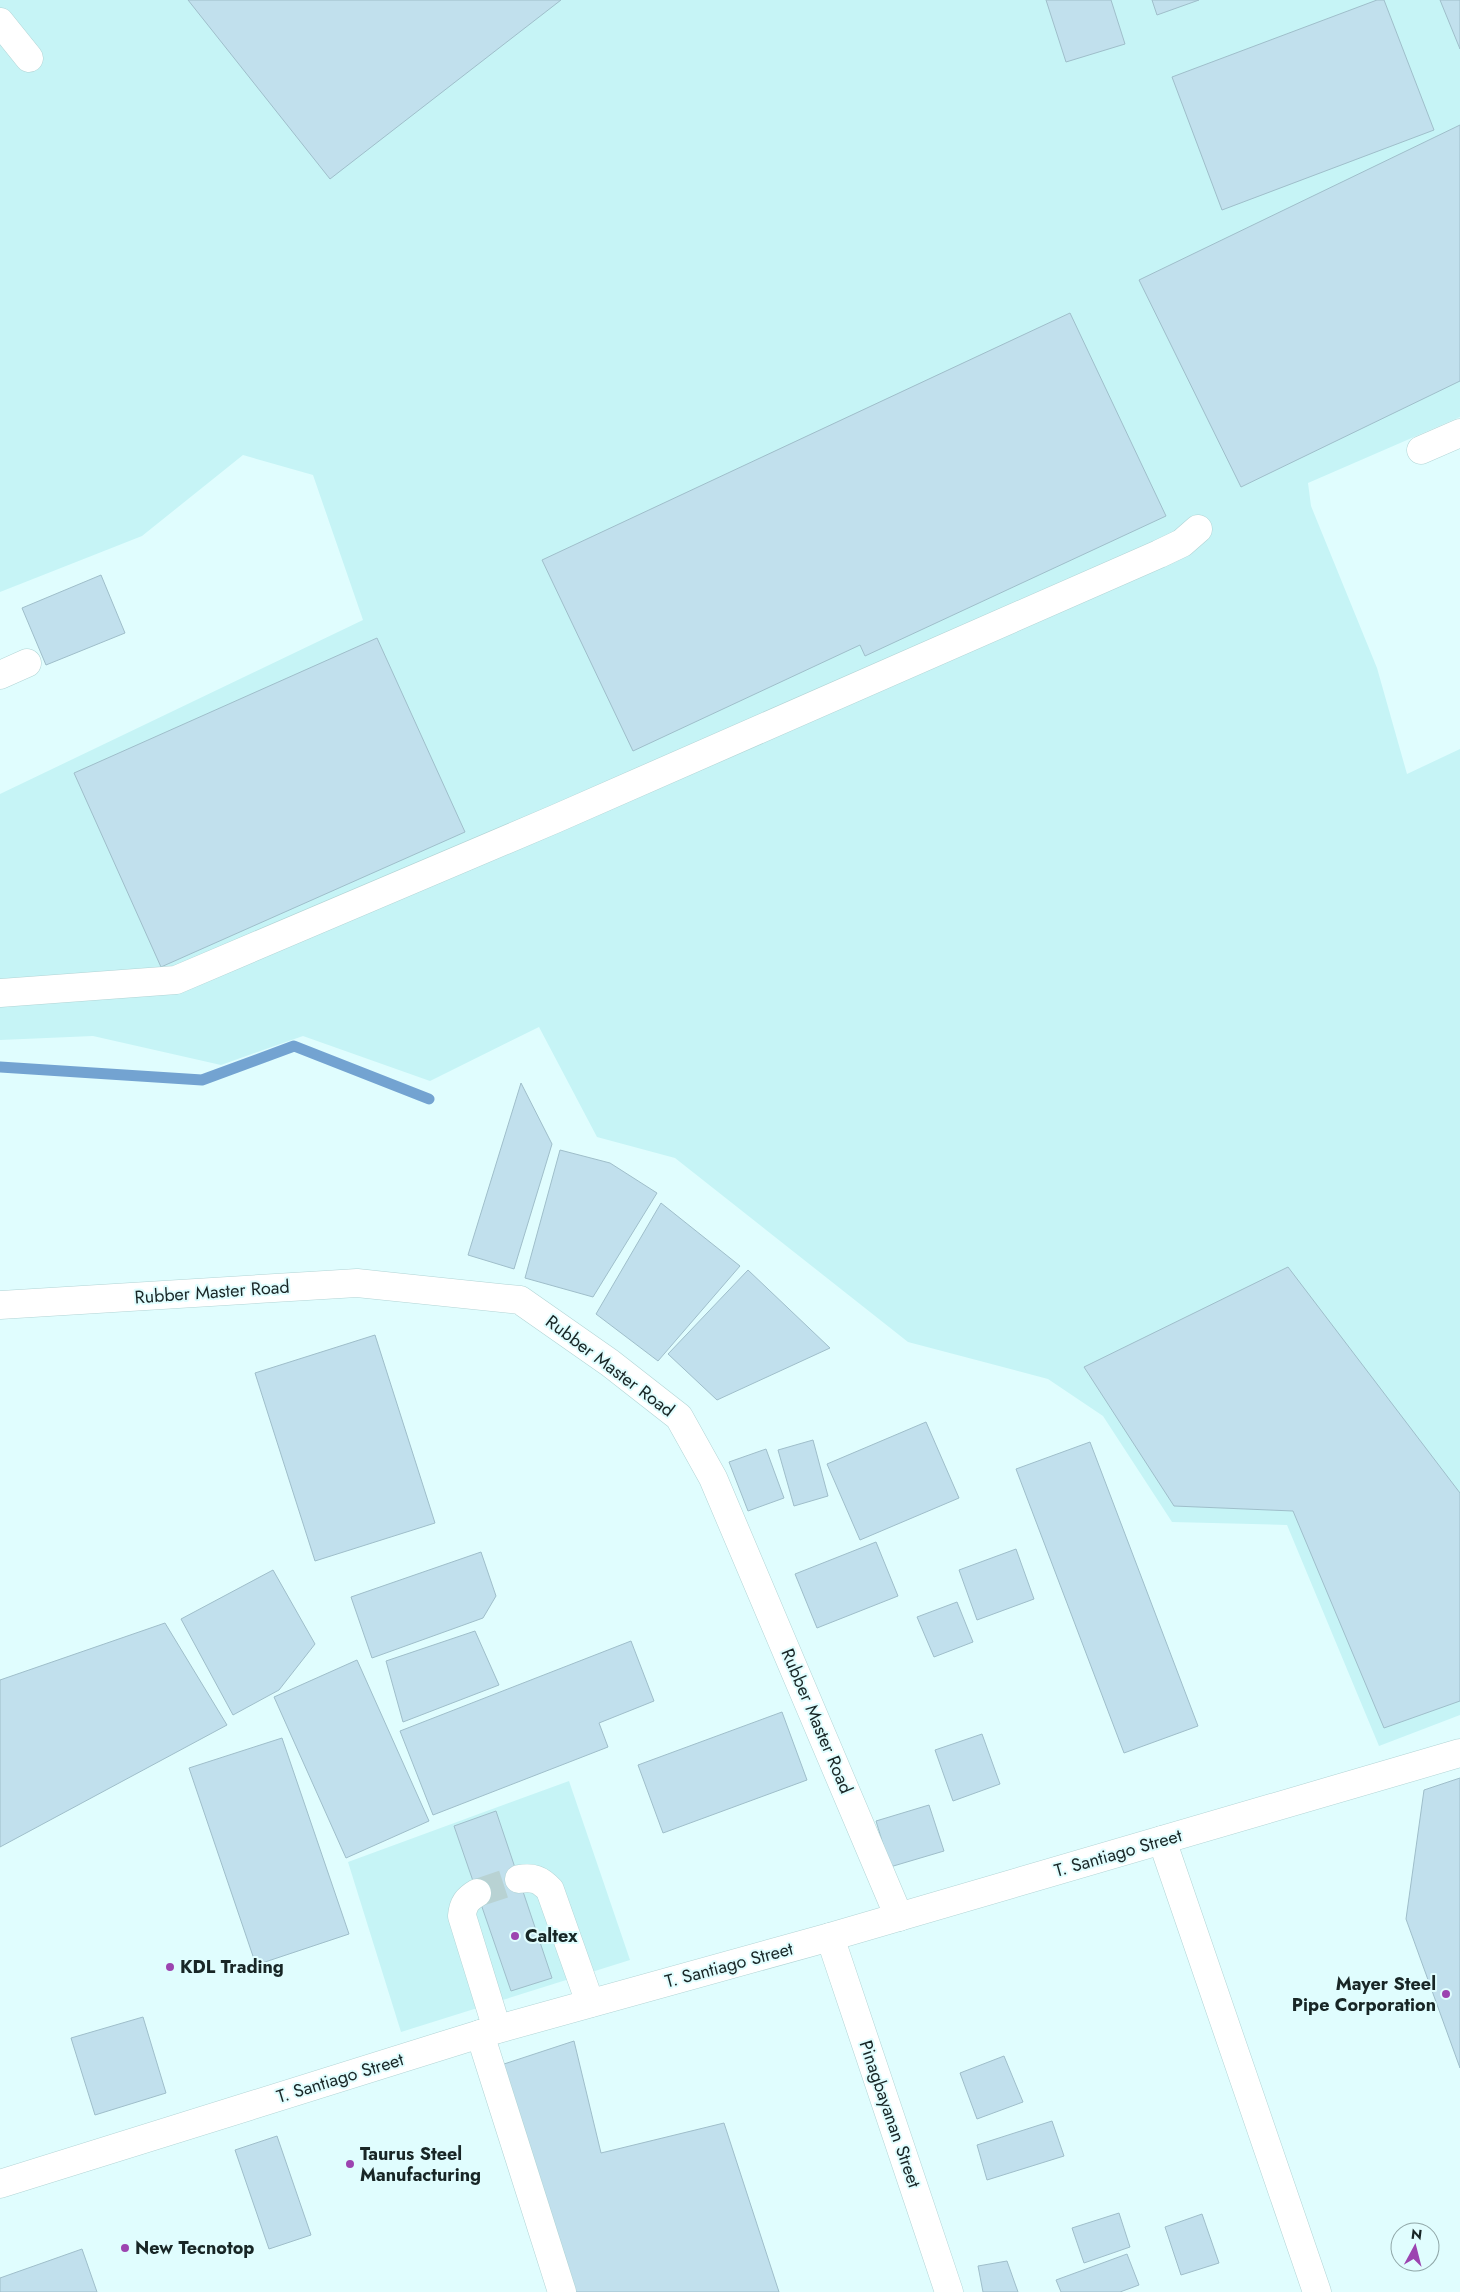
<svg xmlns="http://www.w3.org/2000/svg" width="1460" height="2292" font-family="Jost,sans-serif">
<rect width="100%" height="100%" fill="#e0fdfe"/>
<path fill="#c6f4f6" d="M 0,0 L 1460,0 L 1460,417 L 1308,483 L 1311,506 L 1377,668 L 1407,774 L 1460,749 L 1460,1715 L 1379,1746 L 1287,1525 L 1172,1522 L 1103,1416 L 1048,1379 L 908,1342 L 675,1158 L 597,1137 L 539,1027 L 430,1081 L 303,1036 L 221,1065 L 93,1036 L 0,1040 L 0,794 L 363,620 L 313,475 L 243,455 L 142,536 L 0,592 Z
M 569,1781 L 630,1960 L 401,2032 L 348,1862 Z"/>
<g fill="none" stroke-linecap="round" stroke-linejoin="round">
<path stroke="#73a3d1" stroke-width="11" d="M 0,1067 L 202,1080 L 294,1046 L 429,1099"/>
</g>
<path fill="#c1e0ed" stroke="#9fbeca" d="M 188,0 L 561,0 L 330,179 Z
M 1046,0 L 1111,0 L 1125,44 L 1066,62 Z
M 1152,0 L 1199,0 L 1157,15 Z
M 1377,0 L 1384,0 L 1434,130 L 1222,210 L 1172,77 Z
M 1440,0 L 1460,0 L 1460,49 Z
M 1460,125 L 1460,381 L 1241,487 L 1139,280 Z
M 1070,313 L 1166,516 L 865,656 L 860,645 L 633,751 L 542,560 Z
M 101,575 L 125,633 L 46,665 L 22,608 Z
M 377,638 L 465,832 L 161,967 L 74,773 Z
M 521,1083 L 552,1144 L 514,1269 L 468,1255 Z
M 560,1150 L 610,1163 L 657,1193 L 593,1297 L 525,1278 Z
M 661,1203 L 740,1266 L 658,1361 L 596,1314 Z
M 1288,1267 L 1460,1493 L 1460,1701 L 1384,1728 L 1293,1511 L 1174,1506 L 1084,1367 Z
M 748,1270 L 830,1348 L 717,1400 L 668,1354 Z
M 375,1335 L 435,1523 L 315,1561 L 255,1373 Z
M 926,1422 L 959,1498 L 860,1540 L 827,1464 Z
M 813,1440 L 828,1496 L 794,1506 L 778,1450 Z
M 1090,1442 L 1198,1726 L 1124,1753 L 1016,1469 Z
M 766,1449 L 784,1498 L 748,1511 L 729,1462 Z
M 876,1542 L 898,1596 L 817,1628 L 795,1574 Z
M 1016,1549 L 1034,1599 L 977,1620 L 959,1570 Z
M 481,1552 L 496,1596 L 483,1618 L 372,1658 L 351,1597 Z
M 273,1570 L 315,1644 L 279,1690 L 233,1715 L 181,1619 Z
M 957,1602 L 973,1642 L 934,1657 L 917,1617 Z
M 165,1623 L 227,1725 L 0,1847 L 0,1680 Z
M 475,1631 L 499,1685 L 403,1722 L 386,1661 Z
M 631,1641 L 654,1701 L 599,1723 L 608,1747 L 433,1815 L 400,1731 Z
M 357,1660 L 429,1821 L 346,1858 L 274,1697 Z
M 782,1712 L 807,1780 L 663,1833 L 638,1765 Z
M 982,1734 L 1000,1784 L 953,1801 L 935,1750 Z
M 282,1738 L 349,1934 L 256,1965 L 189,1768 Z
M 1460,1778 L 1460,2068 L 1406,1919 L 1424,1790 Z
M 929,1805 L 944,1851 L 890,1867 L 876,1821 Z
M 496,1811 L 552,1978 L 511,1991 L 454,1826 Z
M 143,2017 L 166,2093 L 95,2115 L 71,2038 Z
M 574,2041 L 601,2153 L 724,2123 L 779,2292 L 572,2292 L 498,2066 Z
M 1004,2056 L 1023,2102 L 977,2119 L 960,2073 Z
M 1052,2121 L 1064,2156 L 987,2180 L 977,2145 Z
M 277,2136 L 311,2235 L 269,2249 L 235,2150 Z
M 1119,2213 L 1130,2247 L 1084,2263 L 1072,2228 Z
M 1202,2214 L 1219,2263 L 1181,2275 L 1165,2227 Z
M 82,2249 L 97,2292 L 0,2292 L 0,2278 Z
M 1127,2254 L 1139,2285 L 1120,2292 L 1061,2292 L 1056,2280 Z
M 1007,2261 L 1018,2292 L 983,2292 L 978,2266 Z"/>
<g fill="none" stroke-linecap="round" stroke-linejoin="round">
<path stroke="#b8d2d3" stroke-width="28" stroke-dasharray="28 14" stroke-linecap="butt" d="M 477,1893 L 519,1879"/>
<g stroke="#b1d4d5" stroke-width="29">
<path id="minor" d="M 0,22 L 29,58
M 1421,450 L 1460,433
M 0,675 L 27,663
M 0,993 L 176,980 L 555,819 L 1159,554 L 1182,543 L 1198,529
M 0,1305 L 357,1283 L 520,1300 L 610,1363 L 679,1417 L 713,1478 L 899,1917
M 1162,1840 L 1317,2292
M 519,1879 C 533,1877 540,1879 550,1890 L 590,2003
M 477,1893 C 467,1899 463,1904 462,1916 L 497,2029
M 830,1937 L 949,2292
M 480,2034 L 562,2292"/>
</g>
<g stroke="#b1d4d5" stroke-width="29">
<path id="major" d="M 0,2184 L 480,2034 L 830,1937 L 1460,1753"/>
</g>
<use href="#minor" stroke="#fff" stroke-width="28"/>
<use href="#major" stroke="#fff" stroke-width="28"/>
</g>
<g fill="#9c44b0" stroke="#e0fdfe" stroke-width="2">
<circle cx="515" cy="1936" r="5"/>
<circle cx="170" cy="1967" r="5"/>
<circle cx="1446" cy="1994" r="5"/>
<circle cx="350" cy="2164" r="5"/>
<circle cx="125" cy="2248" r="5"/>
</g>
<g text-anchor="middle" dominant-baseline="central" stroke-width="4" stroke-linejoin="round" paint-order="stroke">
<g font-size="18" fill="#182626" stroke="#e0fdfe">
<text transform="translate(212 1292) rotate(-4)">Rubber Master Road</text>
<text transform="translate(610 1366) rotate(37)">Rubber Master Road</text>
<text transform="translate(817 1721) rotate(67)">Rubber Master Road</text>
<text transform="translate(1118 1853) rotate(-16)">T. Santiago Street</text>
<text transform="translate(729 1965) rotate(-15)">T. Santiago Street</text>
<text transform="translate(340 2078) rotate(-17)">T. Santiago Street</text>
<text transform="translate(890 2114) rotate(71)">Pinagbayanan Street</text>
</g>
<g font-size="18" font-weight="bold" fill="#182626" stroke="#e0fdfe" text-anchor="start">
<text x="525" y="1936">Caltex</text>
<text x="180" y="1967">KDL Trading</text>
<text x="1436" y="1984" text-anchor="end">Mayer Steel<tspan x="1436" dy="21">Pipe Corporation</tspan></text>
<text x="360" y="2154">Taurus Steel<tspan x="360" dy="21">Manufacturing</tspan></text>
<text x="135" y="2248">New Tecnotop</text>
</g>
</g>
<g transform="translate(1415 2247) rotate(7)"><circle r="24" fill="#e0fdfe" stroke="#90a7a8"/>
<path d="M0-4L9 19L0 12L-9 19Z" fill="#9c44b0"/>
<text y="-8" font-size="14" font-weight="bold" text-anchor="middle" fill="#182626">N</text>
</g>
</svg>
